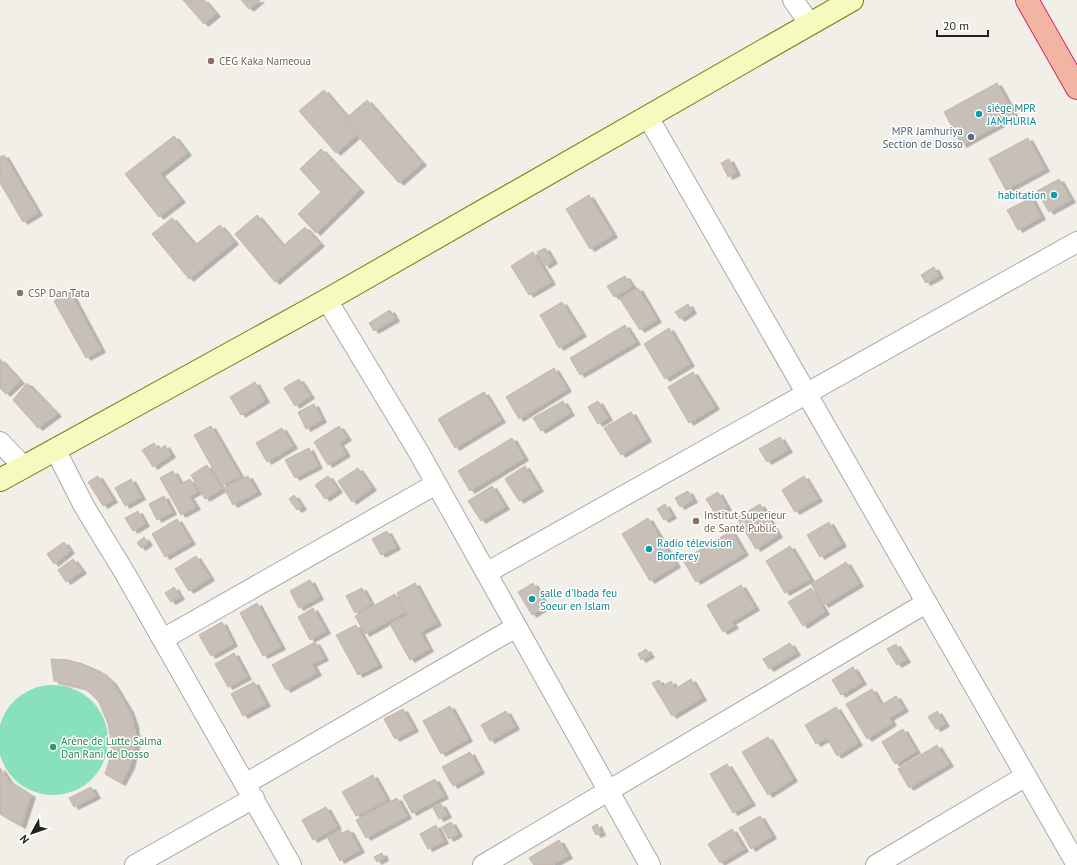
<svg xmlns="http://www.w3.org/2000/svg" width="1077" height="865" font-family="'PT Sans',sans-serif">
<defs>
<filter id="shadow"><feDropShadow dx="4.5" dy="2.5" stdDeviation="0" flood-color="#0004"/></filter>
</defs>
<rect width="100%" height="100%" fill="#f2efe9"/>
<path fill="#88e0be" d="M-2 740a55 55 0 1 1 110 0a55 55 0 1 1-110 0Z"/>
<path fill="#c7bfb8" stroke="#c4b6ab" filter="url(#shadow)" d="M 183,0 L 204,0 L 216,14 L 204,24 Z
M 241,0 L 260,0 L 249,9 Z
M 997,83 L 1015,116 L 962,145 L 944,112 Z
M 324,90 L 360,132 L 336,153 L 299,111 Z
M 367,100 L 422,163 L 399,183 L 344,120 Z
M 174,136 L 187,153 L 160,174 L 181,200 L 159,217 L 125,174 Z
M 1028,138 L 1045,169 L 1006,190 L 989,159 Z
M 321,149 L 360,190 L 316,233 L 298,214 L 321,192 L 300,169 Z
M 4,155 L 38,213 L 23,222 L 0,183 L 0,157 Z
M 729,159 L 736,173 L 728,177 L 721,163 Z
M 1059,179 L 1071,200 L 1049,212 L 1037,191 Z
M 589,195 L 613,235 L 590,249 L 566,209 Z
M 1031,198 L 1041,217 L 1018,230 L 1007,210 Z
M 257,215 L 283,246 L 305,227 L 320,244 L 275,282 L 235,234 Z
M 172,218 L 195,245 L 220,225 L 234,242 L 189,279 L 152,234 Z
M 545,248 L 553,261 L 545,266 L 537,252 Z
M 533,252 L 551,282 L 529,295 L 511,266 Z
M 934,267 L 939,276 L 926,283 L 921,275 Z
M 625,276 L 632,286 L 614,297 L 607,286 Z
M 638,288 L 657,320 L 640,330 L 620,299 Z
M 70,292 L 101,350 L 86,358 L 54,301 Z
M 562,302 L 582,334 L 559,348 L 540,315 Z
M 688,304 L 692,311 L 680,319 L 675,312 Z
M 390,310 L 395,319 L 374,331 L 369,323 Z
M 625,325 L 636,342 L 580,375 L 570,358 Z
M 669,328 L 690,364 L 665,379 L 644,344 Z
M 0,359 L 20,381 L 6,394 L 0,388 Z
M 554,368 L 567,389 L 519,419 L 506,397 Z
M 693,372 L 715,407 L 689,423 L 668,387 Z
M 299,379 L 310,396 L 295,406 L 284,388 Z
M 255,382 L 265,400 L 241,415 L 230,397 Z
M 27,383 L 57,414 L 38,428 L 13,400 Z
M 484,392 L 501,420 L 455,448 L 438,419 Z
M 563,401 L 570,413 L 541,431 L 533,418 Z
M 598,401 L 608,418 L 598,424 L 588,407 Z
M 314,404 L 322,420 L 306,429 L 298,412 Z
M 631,412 L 647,439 L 621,455 L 604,428 Z
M 211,426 L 240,476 L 222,485 L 194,435 Z
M 339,426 L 347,438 L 339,443 L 346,454 L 328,465 L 314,442 Z
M 282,428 L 293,446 L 267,462 L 256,443 Z
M 780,437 L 788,450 L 767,462 L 759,449 Z
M 512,438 L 524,458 L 470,491 L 458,471 Z
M 154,443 L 159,450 L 165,445 L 171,455 L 153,467 L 142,450 Z
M 309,448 L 318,466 L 295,478 L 285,460 Z
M 207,465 L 222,489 L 205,499 L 191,475 Z
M 525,466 L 539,489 L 519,501 L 505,479 Z
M 358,468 L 372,488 L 352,502 L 338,481 Z
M 173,471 L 181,484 L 190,479 L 197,492 L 189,496 L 196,507 L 181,515 L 160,478 Z
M 98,476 L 113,500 L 103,506 L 88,482 Z
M 248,476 L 257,492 L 233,505 L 224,488 Z
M 328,476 L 338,490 L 325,499 L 315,485 Z
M 804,476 L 818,499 L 795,512 L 782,490 Z
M 131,479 L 141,497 L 125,506 L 115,488 Z
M 492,486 L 505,507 L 481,521 L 468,501 Z
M 688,491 L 693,500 L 680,507 L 675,498 Z
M 718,492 L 727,508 L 716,515 L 706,499 Z
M 294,495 L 302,507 L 297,510 L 289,499 Z
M 164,496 L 172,512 L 157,520 L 149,504 Z
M 665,504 L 672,516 L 664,520 L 657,509 Z
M 760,504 L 778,535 L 756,549 L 737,518 Z
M 138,511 L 145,524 L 133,531 L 125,518 Z
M 648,518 L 676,565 L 650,581 L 622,534 Z
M 177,519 L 191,542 L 165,557 L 152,534 Z
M 829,522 L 842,544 L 820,557 L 807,535 Z
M 387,531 L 396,547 L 381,555 L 372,539 Z
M 731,531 L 744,553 L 696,582 L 683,560 Z
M 144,537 L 148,543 L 141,548 L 137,543 Z
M 64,542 L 70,551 L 54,564 L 47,554 Z
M 790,546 L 810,579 L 785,593 L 766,561 Z
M 196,556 L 210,578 L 189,591 L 175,569 Z
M 73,559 L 82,571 L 66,582 L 58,570 Z
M 846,562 L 859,584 L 824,605 L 811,584 Z
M 310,580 L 319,597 L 299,608 L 290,591 Z
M 415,583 L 437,623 L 420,632 L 429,649 L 410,660 L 390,624 L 408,615 L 397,593 Z
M 533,583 L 546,606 L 532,615 L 518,592 Z
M 741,585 L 755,608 L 731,622 L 734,626 L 723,632 L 707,605 Z
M 174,587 L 180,597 L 171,602 L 165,593 Z
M 362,588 L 371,604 L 355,613 L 346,596 Z
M 811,588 L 825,612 L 803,626 L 788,602 Z
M 395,594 L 405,612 L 365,634 L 355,616 Z
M 257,603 L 281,647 L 263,656 L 240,613 Z
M 313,608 L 326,631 L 310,640 L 298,617 Z
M 222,622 L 233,644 L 211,656 L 199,635 Z
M 356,625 L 378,665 L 358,675 L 336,635 Z
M 315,642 L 324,658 L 312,664 L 317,673 L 286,690 L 272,665 Z
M 790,643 L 796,653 L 769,669 L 763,659 Z
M 896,644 L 906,660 L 897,665 L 887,649 Z
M 646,649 L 650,655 L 641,660 L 638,654 Z
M 234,653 L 247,677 L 228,687 L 215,664 Z
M 51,659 L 68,660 L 83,664 L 101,672 L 112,682 L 129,710 L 134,724 L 136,741 L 130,766 L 121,783 L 105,774 L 111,755 L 111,740 L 108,724 L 99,702 L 88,691 L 81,687 L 54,681 Z
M 853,667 L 862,682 L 841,695 L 832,680 Z
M 691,679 L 702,698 L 672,716 L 652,683 L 659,680 L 663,686 L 671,681 L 675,689 Z
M 254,682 L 266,704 L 243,716 L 231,694 Z
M 872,689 L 881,705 L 896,696 L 904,709 L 889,718 L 892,723 L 867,739 L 846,704 Z
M 450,706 L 468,739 L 441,754 L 423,721 Z
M 836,707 L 858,743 L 837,756 L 827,738 L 816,744 L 805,725 Z
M 403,709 L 414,729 L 395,739 L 384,719 Z
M 506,711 L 515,727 L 490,741 L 481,725 Z
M 937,711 L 945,724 L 936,729 L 928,717 Z
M 903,729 L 916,751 L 895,764 L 882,742 Z
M 768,737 L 793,779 L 768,795 L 742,752 Z
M 937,745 L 949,764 L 909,788 L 898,769 Z
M 470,752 L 480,771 L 453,786 L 442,767 Z
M 727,764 L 751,803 L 733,813 L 710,774 Z
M 0,768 L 9,781 L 31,795 L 21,826 L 0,814 Z
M 373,775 L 387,800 L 356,816 L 342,792 Z
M 435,779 L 444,796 L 412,813 L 403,796 Z
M 91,787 L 96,796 L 74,807 L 69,798 Z
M 397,798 L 407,816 L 366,838 L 356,820 Z
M 441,804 L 447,815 L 439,819 L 433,808 Z
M 326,807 L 337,827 L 313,840 L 302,820 Z
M 760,816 L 772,836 L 751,849 L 739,828 Z
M 451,822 L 458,834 L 449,839 L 442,827 Z
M 597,824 L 601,833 L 596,835 L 592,827 Z
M 436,825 L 444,841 L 428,849 L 420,834 Z
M 732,829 L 744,849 L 720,863 L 708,844 Z
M 340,830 L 342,833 L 349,830 L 360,850 L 340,861 L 327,837 Z
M 559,840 L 568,856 L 552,865 L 534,865 L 529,858 Z
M 382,853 L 384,858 L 377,862 L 374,857 Z"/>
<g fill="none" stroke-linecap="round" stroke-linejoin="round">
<g stroke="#a9a9a9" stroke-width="22">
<path id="minor" d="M 793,0 L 810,24
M 648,117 L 1077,865
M 327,300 L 418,451 L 650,865
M 0,442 L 24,467
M 55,449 L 84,506 L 126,575 L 291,865
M 486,573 L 1077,242
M 163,639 L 436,484
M 245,784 L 516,627
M 135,865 L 254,798
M 483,865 L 926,603
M 876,865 L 1026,776"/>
</g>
<g stroke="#707d05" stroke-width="24">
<path id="secondary" d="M 0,480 L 327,300 L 852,0"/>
</g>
<g stroke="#dc2a67" stroke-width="24">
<path id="trunk" d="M 1027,0 L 1077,88"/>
</g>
<use href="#minor" stroke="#fff" stroke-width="20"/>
<use href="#secondary" stroke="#f7fabf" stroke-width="22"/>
<use href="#trunk" stroke="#f2b4a3" stroke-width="22"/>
</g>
<g fill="#8d6e63" stroke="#fff" stroke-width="1.5">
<circle cx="211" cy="61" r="4"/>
<circle cx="20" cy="293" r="4"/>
<circle cx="696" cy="521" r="4"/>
</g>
<g fill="#0f9aa8" stroke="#fff" stroke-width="1.5">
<circle cx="979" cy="114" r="4"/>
<circle cx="1054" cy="195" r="4"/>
<circle cx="649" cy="549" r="4"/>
<circle cx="532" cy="599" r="4"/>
</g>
<circle fill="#5c6f8a" stroke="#fff" stroke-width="1.5" cx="971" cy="137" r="4"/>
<circle fill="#2e9e5b" stroke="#fff" stroke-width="1.5" cx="53" cy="747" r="4"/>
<g text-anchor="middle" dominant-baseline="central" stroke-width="3" stroke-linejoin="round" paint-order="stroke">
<g font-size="11" fill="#785e54" stroke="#fff" text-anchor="start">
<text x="219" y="61">CEG Kaka Nameoua</text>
<text x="28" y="293">CSP Dan Tata</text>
<text x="704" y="515">Institut Superieur<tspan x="704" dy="13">de Santé Public</tspan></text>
</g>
<g font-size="11" fill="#0d838f" stroke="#fff" text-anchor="start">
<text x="987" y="108">siège MPR<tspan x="987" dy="13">JAMHURIA</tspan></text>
<text x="1046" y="195" text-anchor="end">habitation</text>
<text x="657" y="543">Radio télevision<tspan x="657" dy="13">Bonferey</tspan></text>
<text x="540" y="593">salle d'Ibada feu<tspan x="540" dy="13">Soeur en Islam</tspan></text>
</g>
<g font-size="11" fill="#4e5e75" stroke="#fff" text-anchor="end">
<text x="963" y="131">MPR Jamhuriya<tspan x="963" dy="13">Section de Dosso</tspan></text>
</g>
<g font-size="11" fill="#27864d" stroke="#fff" text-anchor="start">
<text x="61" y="741">Arène de Lutte Salma<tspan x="61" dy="13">Dan Rani de Dosso</tspan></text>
</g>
</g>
<g transform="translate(32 833) rotate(230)" stroke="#ffffff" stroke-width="3" paint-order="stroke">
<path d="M0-3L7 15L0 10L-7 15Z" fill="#222222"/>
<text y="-6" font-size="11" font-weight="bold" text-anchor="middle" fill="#222222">N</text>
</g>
<path d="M937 30v6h51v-6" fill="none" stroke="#222222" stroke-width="2"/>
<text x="943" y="30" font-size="12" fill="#222222" stroke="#ffffff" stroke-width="3" paint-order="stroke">20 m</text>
</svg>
